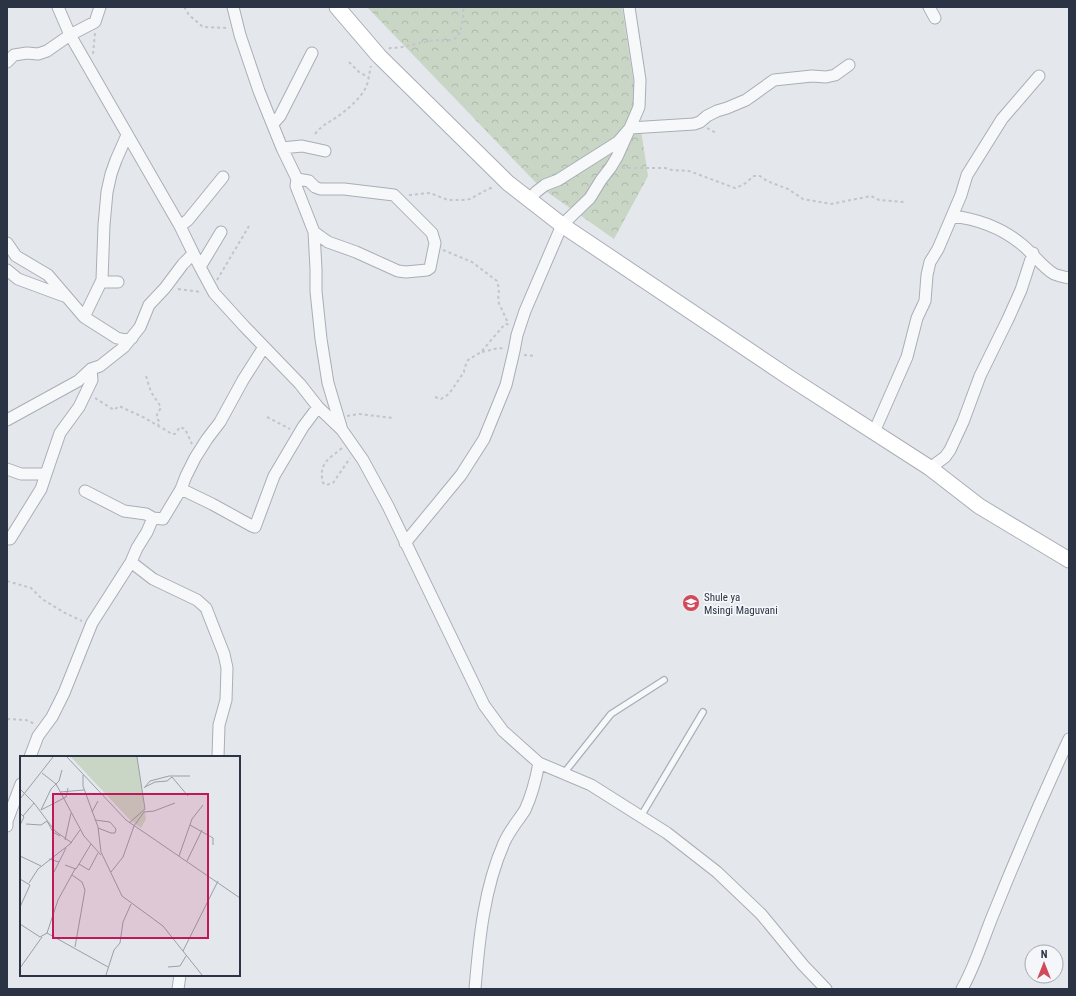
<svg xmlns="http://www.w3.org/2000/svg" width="1076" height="996" font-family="'Roboto Condensed',sans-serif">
<defs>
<pattern id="forest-crowns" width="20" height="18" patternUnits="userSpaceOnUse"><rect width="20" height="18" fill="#c9d6c5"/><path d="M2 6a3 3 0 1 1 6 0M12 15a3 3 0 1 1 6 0" fill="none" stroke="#adb8ab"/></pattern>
</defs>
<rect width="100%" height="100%" fill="#e4e7ec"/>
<path fill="url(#forest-crowns)" d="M 367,7 L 622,7 L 648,176 L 614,239 L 540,187 Z"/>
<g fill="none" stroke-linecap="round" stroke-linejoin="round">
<g stroke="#a9aeb7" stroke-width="8">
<path id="lane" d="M 564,773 L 611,714 L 664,680
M 641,816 L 703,712"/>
</g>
<g stroke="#a9aeb7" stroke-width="13">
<path id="street" d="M 58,7 L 70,35 L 180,226 L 200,267 L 214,293 L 244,326 L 300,384 L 318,407 L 342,430
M 233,7 L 240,35 L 259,91 L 282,148 L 297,179 L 296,186 L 314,232 L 316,269 L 316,291 L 321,339 L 328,383 L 342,430 L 363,460 L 388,506 L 484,705 L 503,731 L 539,763 L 591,785 L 667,833 L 717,872 L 761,914 L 803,965 L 826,989
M 929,7 L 935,18
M 7,62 L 14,55 L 27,53 L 38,54 L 47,51 L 70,35 L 95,22 L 100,7
M 273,124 L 280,116 L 312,53
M 282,148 L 302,146 L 325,151
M 297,179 L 309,181 L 315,187 L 320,189 L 344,189 L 394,195 L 432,233 L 435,243 L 430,268 L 427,270 L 406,272 L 398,271 L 356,252 L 328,242 L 314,232
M 529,200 L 536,192 L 545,185 L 558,180 L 618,142 L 630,128 L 639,107 L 640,80 L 629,7
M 952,216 C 977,219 1000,227 1020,243 C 1031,251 1043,268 1054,274 C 1059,276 1064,277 1069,278
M 180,226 L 188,220 L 223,177
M 7,243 L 16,256 L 48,275 L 84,317 L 117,338 L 126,340 L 132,338
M 200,267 L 221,232
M 7,270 L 18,279 L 64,296
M 102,280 L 106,282 L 118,282
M 84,317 L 102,280 L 104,225 L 107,192 L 111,174 L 116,160 L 127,135
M 7,420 L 78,381 L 91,369 L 100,366 L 124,347 L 140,327 L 149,305 L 165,288 L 183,264 L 193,254
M 874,432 L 907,357 L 917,318 L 925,301 L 927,275 L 930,262 L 938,249 L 961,195 L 967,175 L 1002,119 L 1039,76
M 930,468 L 945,457 L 950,450 L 963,422 L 980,376 L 1008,319 L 1021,290 L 1033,253
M 7,469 L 21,474 L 46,474 L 41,489 L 10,539
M 46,474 L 60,433 L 79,407 L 92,380 L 91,369
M 181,489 L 212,504 L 252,526 L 255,527 L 274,476 L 303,427 L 318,407
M 85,491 L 124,511 L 146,514 L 153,518 L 163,519 L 181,489 L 186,476 L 195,458 L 207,439 L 220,422 L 243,380 L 264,347
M 405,543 L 461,475 L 484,439 L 506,385 L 514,351 L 517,335 L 525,311 L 562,225 L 590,198 L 601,180 L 611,167 L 617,157 L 630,128 L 694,124 L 700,122 L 707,116 L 717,111 L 727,108 L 746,100 L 774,80 L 812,76 L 826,77 L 835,75 L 849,65
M 131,562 L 153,579 L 197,600 L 206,608 L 224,654 L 227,668 L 226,700 L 219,725 L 218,757
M 30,757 L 38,736 L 52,717 L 64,693 L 92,623 L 131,562 L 137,548 L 147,532 L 153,518
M 7,826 L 7,821 L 21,784
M 178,989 L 180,975
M 475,989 C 479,940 484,888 504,843 C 509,831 518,821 525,810 C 532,795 536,779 539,763
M 962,989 C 976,964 984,936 995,910 C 1018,853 1043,795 1069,739"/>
</g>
<g stroke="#a9aeb7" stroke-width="17">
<path id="secondary" d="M 337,7 L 379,56 L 508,183 L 562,225 L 790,378 L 930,468 L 979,506 L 1069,560"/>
</g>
<path stroke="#c2c5cb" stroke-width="2" stroke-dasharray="3 3" stroke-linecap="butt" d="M 184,7 L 189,15 L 203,27 L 227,28
M 389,49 L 390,48 C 407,48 422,41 439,40 C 445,40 453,41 457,37 C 462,32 464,14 463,7
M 93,54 L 95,33
M 349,62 L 359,72 L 368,77
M 707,128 L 716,133
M 315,134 C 322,125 328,123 337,117 C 347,110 361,98 366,87 C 369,81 369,73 371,66
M 622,168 L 665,168 L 672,170 L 689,171 L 735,188 L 743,185 L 754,176 L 760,176 L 767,181 L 788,189 L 803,199 L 831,204 L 871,196 L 879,200 L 902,202 L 906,200
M 409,195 L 430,193 L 448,200 L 463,200 L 470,199 L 488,189 L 494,187
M 443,250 L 472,262 L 497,281 L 499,289 L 498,301 L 508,323
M 217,280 L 249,226
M 178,289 L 201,292
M 482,352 L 499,348 L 505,349
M 524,355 L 536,356
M 146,376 L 151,392 L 161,407 C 159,413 153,416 160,422 L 158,425
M 435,397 L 441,399 L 449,394 L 464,372 L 464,369 L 468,360 L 481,352 L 505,324 L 507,324 L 510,326
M 95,398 L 114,410 L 119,406 L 145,418 L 172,434 L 175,434 L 180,427 L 185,429 L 192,444
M 347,416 L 359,414 L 393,418
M 267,417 L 290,429
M 342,448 C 329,459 318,463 323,483 L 326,485 L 333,483 L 350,458
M 7,581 L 31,588 L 42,599 L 65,613 L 82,621
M 7,719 L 26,720 L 35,724"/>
<use href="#lane" stroke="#f7f8fa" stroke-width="5.5"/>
<use href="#street" stroke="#f7f8fa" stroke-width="11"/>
<use href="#secondary" stroke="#fff" stroke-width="15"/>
</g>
<defs>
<g id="school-disc" transform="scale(0.9)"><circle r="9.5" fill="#d1495b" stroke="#f4f6f9"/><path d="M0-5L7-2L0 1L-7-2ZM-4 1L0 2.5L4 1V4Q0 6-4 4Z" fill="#fff"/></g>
</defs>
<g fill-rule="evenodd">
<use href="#school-disc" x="691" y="603"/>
</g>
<g text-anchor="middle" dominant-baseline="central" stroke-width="3.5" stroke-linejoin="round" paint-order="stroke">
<g font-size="11" fill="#2b3445" stroke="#f4f6f9" text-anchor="start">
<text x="704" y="597">Shule ya<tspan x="704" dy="13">Msingi Maguvani</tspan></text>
</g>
</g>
<g transform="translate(20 756)">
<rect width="220" height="220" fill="#e4e7ec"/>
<path d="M 51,1 L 117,1 L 126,63 L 121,72 L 111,65 Z" fill="#c9d6c5"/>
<path fill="none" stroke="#9a9fa9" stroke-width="1" d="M 47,1 L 106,64 L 220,142M 42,14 L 39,25 L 31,33 L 21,54 L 46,41 L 48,32M 22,17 L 36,28 L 64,80 L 81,99M 63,19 L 63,30 L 78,71 L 81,96 L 102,140 L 143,170 L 182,219M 125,31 L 135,26 L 147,25 L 152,21 L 168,40M 124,32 L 130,25 L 149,20 L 170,20M 0,33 L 14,47M 40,36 L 64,34M 0,43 L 33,1M 72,56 L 78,45M 0,57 L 4,61 L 0,69M 3,60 L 14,47 L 35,75 L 52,87M 75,64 L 90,66 L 96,73 L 95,77 L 91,77 L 78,72M 109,67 L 125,53 L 117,1M 6,68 L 21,69 L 27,65 L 33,76 L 40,80M 170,69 L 193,82 L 193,89M 45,84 L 51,57M 0,100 L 21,110M 159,100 L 172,63 L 183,49M 29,103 L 39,106 L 34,116M 167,105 L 182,74M 39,106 L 46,92M 59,108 L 69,114 L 78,97M 45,109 L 56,113 L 71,88M 91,116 L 103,101 L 114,70 L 124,56 L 134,55 L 155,47M 52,119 L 62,126 L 65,134 L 55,191M 0,123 L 10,129 L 0,151M 9,127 L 18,113 L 50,88 L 60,74M 0,168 L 20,181 L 27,177 L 38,144 L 55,113M 27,177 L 88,211M 163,195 L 198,125M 148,211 L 160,210 L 166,200M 0,212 L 22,181M 86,219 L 94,194 L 100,187 L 103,166 L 111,148"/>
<path fill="#c2185b" fill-opacity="0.15" stroke="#c2185b" stroke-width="2" d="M 33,38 L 188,38 L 188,182 L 33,182 Z"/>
<rect width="220" height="220" fill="none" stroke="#2b3445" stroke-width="2"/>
</g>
<rect width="1076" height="996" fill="none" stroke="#2b3445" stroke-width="16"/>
<g transform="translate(1044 964)"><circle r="19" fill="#f4f6f9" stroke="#a4a8b1"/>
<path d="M0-3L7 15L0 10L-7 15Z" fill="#d1495b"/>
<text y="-6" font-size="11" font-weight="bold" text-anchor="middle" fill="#2b3445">N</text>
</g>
</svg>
